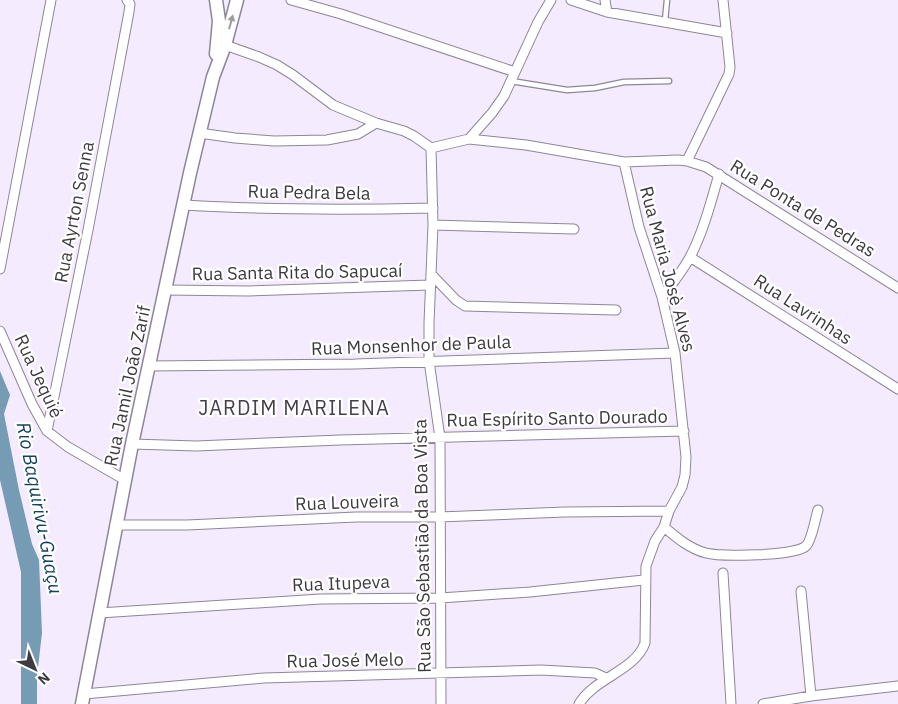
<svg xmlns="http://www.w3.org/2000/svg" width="898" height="704" font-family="'IBM Plex Sans',sans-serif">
<rect width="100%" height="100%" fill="#f4ecfe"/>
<path fill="#759bb5" d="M 0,371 L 10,395 L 4,414 L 19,490 L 32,544 L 39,560 L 42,633 L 37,676 L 37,704 L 21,704 L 21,572 L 0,480 Z"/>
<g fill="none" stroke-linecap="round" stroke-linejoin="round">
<g stroke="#8e8696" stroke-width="7">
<path id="service" d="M 665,21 L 667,0
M 511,81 L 567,90 L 595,88 L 624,82 L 669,81"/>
</g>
<g stroke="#8e8696" stroke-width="11">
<path id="minor" d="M 291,0 L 341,14 L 515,72
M 571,0 L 607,12 L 727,33
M 605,0 L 607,12
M 225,45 L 259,57 L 277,65 L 293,75 L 333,105 L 376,123 L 404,131 L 414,136 L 431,148
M 199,133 L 235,138 L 274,141 L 327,140 L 358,134 L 376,123
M 469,139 L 526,145 L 624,162 L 678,160 L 687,161 L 706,167 L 898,288
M 431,148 L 433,225 L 429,323 L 429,361 L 440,438 L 441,704
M 431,148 L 469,139 L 492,113 L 504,96 L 538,22 L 551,0
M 687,161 L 729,74 L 730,67 L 723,0
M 184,205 C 267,210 349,210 433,208
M 433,225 L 574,229
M 690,257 L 898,389
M 0,269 L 51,0
M 431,274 L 456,300 L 465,306 L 616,310
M 165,290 L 249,291 L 430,285
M 662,297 C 672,284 681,273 689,259 C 703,233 711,202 719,174
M 0,331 L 32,404 L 47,431 L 68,447 L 125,480
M 148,366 L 355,364 L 675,353
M 47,431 L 88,230 L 129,12 L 130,4 L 127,0
M 132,444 L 196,446 L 340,440 L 684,431
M 115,525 L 187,525 L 356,517 L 439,517 L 565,512 L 669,511
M 664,527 C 677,538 690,549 706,553 C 720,557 796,556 806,546 C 812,540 815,519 818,510
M 723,573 L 731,704
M 801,591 L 811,696
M 99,613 L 321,599 L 440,598 L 530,592 L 644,580
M 84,694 L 264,678 L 541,670 L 595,673 L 606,678
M 579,704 C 594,678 635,671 645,643 L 646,566 L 655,541 L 664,527 L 669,511 L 682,487 L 685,475 L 686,457 L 675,353 L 662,297 L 639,227 L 624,162
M 763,704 L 811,696 L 898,686"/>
</g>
<g stroke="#8e8696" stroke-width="15">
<path id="secondary" d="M 216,54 L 219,21 L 216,0
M 82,704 L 132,444 L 190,173 L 213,77 L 225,45 L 237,0"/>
</g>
<use href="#service" stroke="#fff" stroke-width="4.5"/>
<use href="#minor" stroke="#fff" stroke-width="9"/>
<use href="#secondary" stroke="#fff" stroke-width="12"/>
</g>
<defs><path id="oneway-solid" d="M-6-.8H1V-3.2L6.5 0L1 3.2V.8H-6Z" transform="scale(1.25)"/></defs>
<use fill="#9e9ca0" href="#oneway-solid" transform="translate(231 22) rotate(-75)"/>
<g text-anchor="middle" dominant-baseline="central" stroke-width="4.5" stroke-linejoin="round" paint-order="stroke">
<g font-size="18" fill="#3e3a41" stroke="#fff">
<text transform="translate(309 192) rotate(1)">Rua Pedra Bela</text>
<text transform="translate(803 208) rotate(32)">Rua Ponta de Pedras</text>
<text transform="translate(74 212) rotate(-79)">Rua Ayrton Senna</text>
<text transform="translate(668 269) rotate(75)">Rua Maria Josè Alves</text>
<text transform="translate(297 272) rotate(-1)">Rua Santa Rita do Sapucaí</text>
<text transform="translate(803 309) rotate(33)">Rua Lavrinhas</text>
<text transform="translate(411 345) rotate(-2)">Rua Monsenhor de Paula</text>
<text transform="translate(39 376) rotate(65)">Rua Jequié</text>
<text transform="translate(127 386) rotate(-78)">Rua Jamil João Zarif</text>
<text transform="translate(557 418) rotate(-1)">Rua Espírito Santo Dourado</text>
<text transform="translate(347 502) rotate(-2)">Rua Louveira</text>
<text transform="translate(422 546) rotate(-91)">Rua São Sebastião da Boa Vista</text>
<text transform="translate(341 583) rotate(-2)">Rua Itupeva</text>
<text transform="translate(345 660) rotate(-1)">Rua José Melo</text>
</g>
<g font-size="19" font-style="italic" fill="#11415d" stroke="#fff">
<text transform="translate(40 508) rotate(79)">Rio Baquirivu-Guaçu</text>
</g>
<g font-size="20" letter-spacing="1" fill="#453f4d" stroke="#fff">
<text x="294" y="407">JARDIM MARILENA</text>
</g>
</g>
<g transform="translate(35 669) rotate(137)" stroke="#ffffff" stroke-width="4" paint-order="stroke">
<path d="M0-4L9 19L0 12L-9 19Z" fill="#3e3a41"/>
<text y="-8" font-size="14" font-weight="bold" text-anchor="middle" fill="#3e3a41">N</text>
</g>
</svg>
